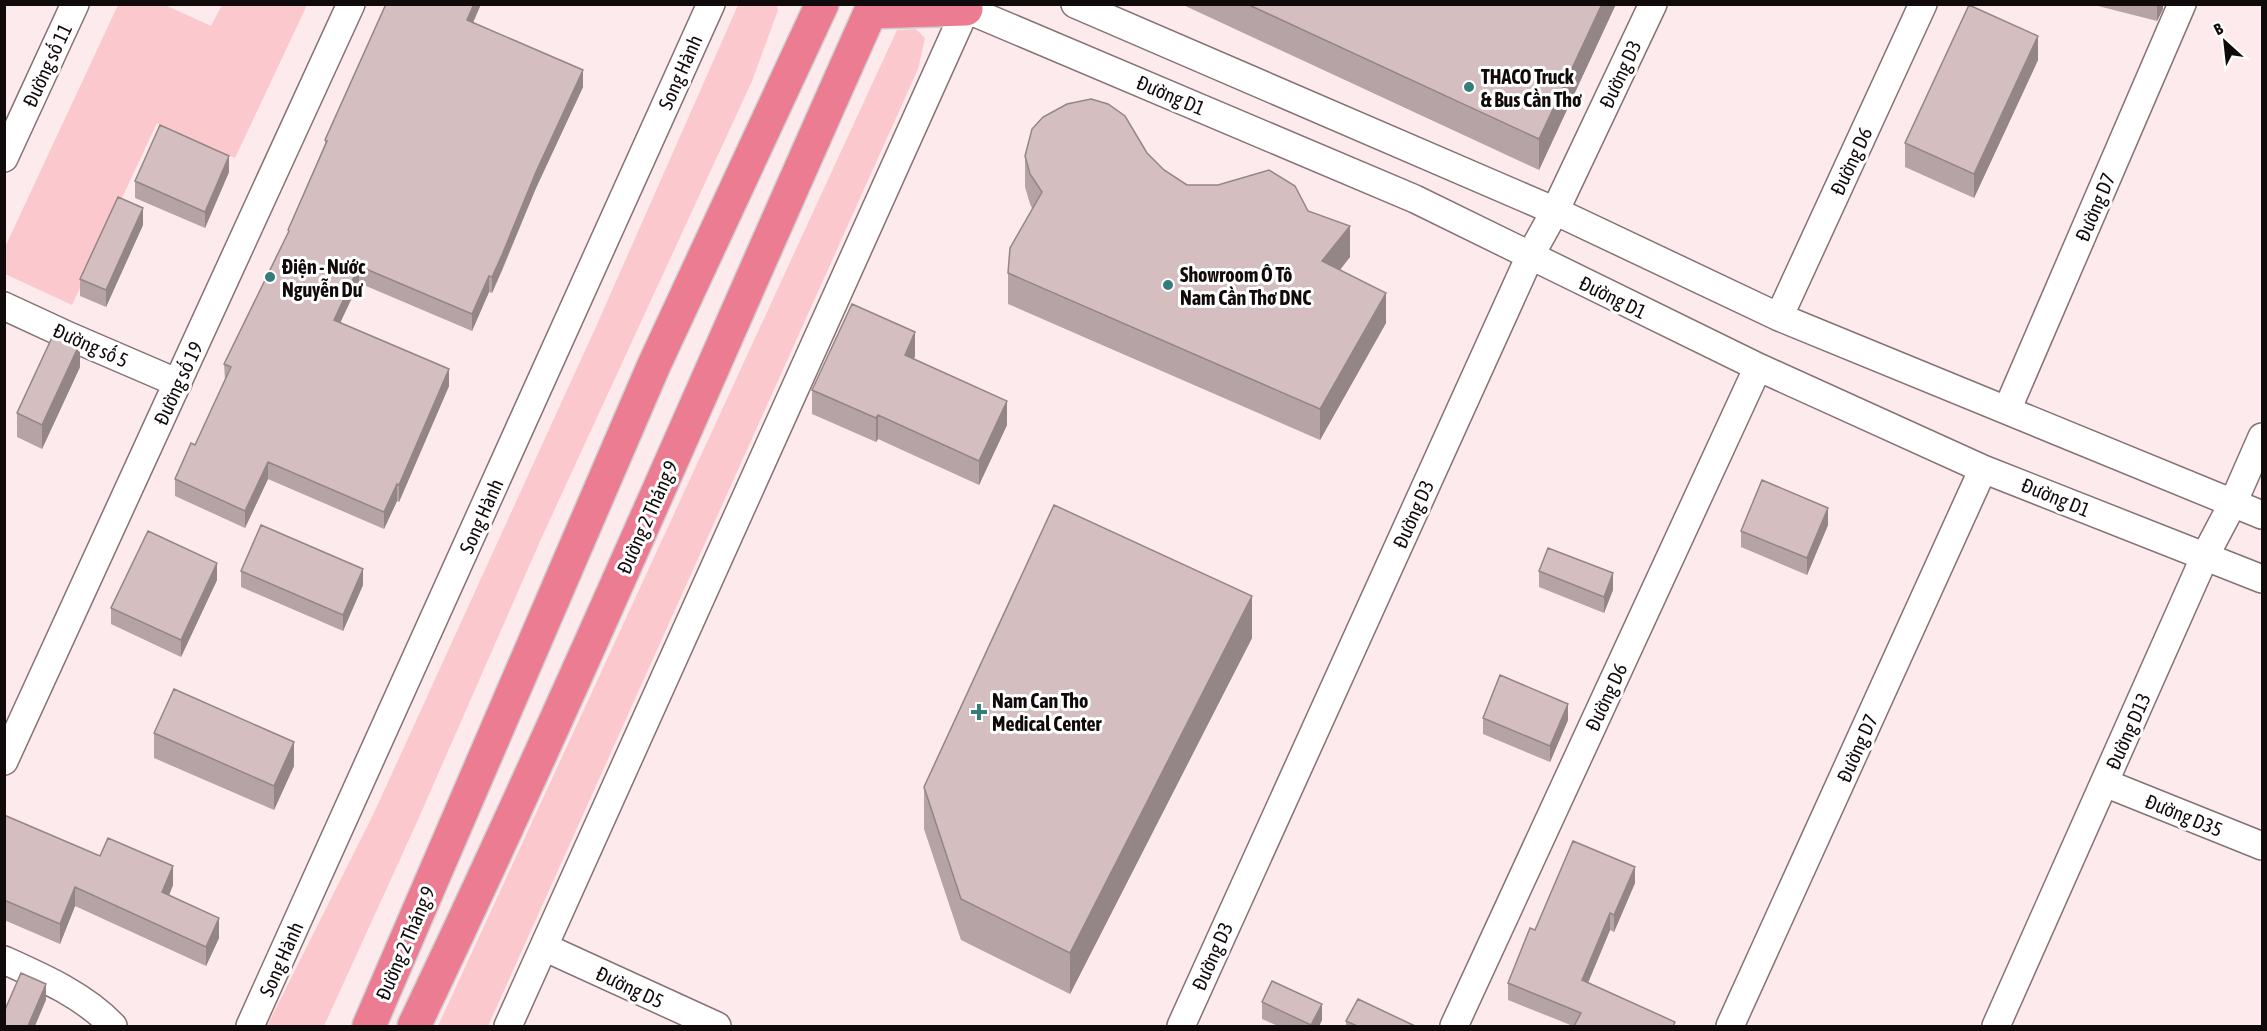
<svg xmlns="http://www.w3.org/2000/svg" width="2267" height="1031" font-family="'Asap Condensed',sans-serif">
<rect width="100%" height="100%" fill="#fdeaec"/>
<path fill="#fbc8cd" d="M 118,5 L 165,5 L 211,26 L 222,5 L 307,5 L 235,158 L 157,123 L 72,305 L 5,274 L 5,247 Z
M 738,5 L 777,5 L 778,10 L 752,81 L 541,539 L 417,822 L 324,1026 L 267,1026 L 373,815 L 599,320 Z
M 916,29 L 925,38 L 918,69 L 488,1026 L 438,1026 L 897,30 Z"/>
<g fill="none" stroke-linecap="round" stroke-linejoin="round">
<g stroke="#867274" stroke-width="30">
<path id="minor" d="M 1075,4 L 1555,211 L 1779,317 L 2262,515
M 966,9 L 1415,199 L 1758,367 L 1983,469 L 2262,579
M 4,158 L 75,4
M 4,306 L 71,337 L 178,383
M 1779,317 L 1923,4
M 2007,410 L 2182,4
M 4,761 L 351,4
M 2105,783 L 2262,846
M 544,947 L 717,1026
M 4,960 C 42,977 85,996 113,1026
M 250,1026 L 711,4
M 508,1026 L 968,4
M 1181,1026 L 1530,256 L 1555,211 L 1653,4
M 1454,1026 L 1758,367
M 1730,1026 L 1983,469
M 1996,1026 L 2205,556 L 2233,503 L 2262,437"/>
</g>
<g stroke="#cfcece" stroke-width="36">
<path id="trunk" d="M 871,12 L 966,9
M 369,1026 L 654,365 L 822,4
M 414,1026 C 575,689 721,345 874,4"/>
</g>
<use href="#minor" stroke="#fff" stroke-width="27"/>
<use href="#trunk" stroke="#ec7c92" stroke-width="33"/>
</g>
<path fill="#b6a3a5" d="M 386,4 L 481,4 L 473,23 L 583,87 L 536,188 L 502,271 L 492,293 L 489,292 L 472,331 L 359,283 L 340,322 L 449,386 L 399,502 L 397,501 L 384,529 L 268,479 L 245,528 L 175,496 L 175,479 L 195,445 L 225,381 L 224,364 L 288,234 L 288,230 L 325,144 L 325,140 Z
M 1181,4 L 1616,4 L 1539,170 Z
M 2098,4 L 2163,4 L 2163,9 L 2157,21 L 2098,6 Z
M 2038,60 L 1974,198 L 1905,167 L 1905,143 Z
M 1147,153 L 1164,170 L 1187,185 L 1308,211 L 1350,257 L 1340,270 L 1386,323 L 1320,440 L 1008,304 L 1008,273 L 1032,208 L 1030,204 L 1025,187 L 1025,156 Z
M 229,172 L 205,228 L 135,198 L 135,181 Z
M 143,225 L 106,307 L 80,296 L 80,279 Z
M 915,356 L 914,359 L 1007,425 L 979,485 L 878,439 L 876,442 L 812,414 L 812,390 Z
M 80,367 L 42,449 L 17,437 L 17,413 Z
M 1828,525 L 1807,575 L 1741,547 L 1741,531 Z
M 241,571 L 363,585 L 343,631 L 241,587 Z
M 1539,571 L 1613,590 L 1604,613 L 1539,587 Z
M 217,580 L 181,657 L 111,624 L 111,608 Z
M 1252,638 L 1070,994 L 961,940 L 924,829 L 924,787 Z
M 1483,718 L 1568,720 L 1550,762 L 1483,734 Z
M 154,733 L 294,766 L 274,810 L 154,758 Z
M 4,815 L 100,856 L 173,885 L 169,896 L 219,938 L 206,966 L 75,906 L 60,944 L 4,920 Z
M 1635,883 L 1614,932 L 1610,930 L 1588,983 L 1675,1026 L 1573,1026 L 1508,1000 L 1508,983 L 1535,930 Z
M 1262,1002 L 1322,1020 L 1319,1026 L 1278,1026 L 1262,1019 Z
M 1346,1021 L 1415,1026 L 1346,1026 Z"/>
<path fill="#948586" d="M 474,4 L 481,4 L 467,36 L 467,20 Z
M 1602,4 L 1616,4 L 1539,170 L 1539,139 Z
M 2157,4 L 2163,4 L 2163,9 L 2157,21 Z
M 2038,36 L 2038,60 L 1974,198 L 1974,174 Z
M 583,70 L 583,87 L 536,188 L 492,293 L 492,277 L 536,172 Z
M 229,156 L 229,172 L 205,228 L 205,212 Z
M 143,208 L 143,225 L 106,307 L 106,290 Z
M 1350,226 L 1350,257 L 1322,292 L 1322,261 Z
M 359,266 L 359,283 L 334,336 L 334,320 Z
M 489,276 L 489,292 L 472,331 L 472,314 Z
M 1386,293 L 1386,323 L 1320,440 L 1320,409 Z
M 915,332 L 915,356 L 905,379 L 905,355 Z
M 80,343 L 80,367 L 42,449 L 42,425 Z
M 449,369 L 449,386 L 399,502 L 399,485 Z
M 1007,401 L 1007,425 L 979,485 L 979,461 Z
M 878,415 L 878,439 L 876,442 L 876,418 Z
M 268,462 L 268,479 L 245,528 L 245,511 Z
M 397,484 L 397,501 L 384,529 L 384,512 Z
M 1828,508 L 1828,525 L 1807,575 L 1807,558 Z
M 217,563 L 217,580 L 181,657 L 181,640 Z
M 363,569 L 363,585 L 343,631 L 343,615 Z
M 1613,573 L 1613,590 L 1604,613 L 1604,597 Z
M 1252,596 L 1252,638 L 1070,994 L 1070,953 Z
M 1568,704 L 1568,720 L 1550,762 L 1550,746 Z
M 294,742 L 294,766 L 274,810 L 274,786 Z
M 173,866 L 173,885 L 162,912 L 162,892 Z
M 1635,867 L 1635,883 L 1614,932 L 1614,915 Z
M 75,887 L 75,906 L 60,944 L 60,924 Z
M 1610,913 L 1610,930 L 1582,997 L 1582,980 Z
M 219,918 L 219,938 L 206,966 L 206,947 Z
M 46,984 L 46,1000 L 35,1026 L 28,1026 Z
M 1322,1004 L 1322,1020 L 1319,1026 L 1311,1026 Z"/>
<path fill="#d4bec0" stroke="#948586" stroke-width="1.5" d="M 386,4 L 474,4 L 467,20 L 583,70 L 536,172 L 502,255 L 492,277 L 489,276 L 472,314 L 359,266 L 334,320 L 449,369 L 399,485 L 397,484 L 384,512 L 268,462 L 245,511 L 175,479 L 191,443 L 195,445 L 231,367 L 224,364 L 289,231 L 288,230 L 327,141 L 325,140 Z
M 1247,4 L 1602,4 L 1539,139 Z
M 1969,5 L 2038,36 L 1974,174 L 1905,143 Z
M 1091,99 L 1108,104 L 1125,116 L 1147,153 L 1164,170 L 1187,185 L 1218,185 L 1269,170 L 1295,186 L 1308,211 L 1350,226 L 1322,261 L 1386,293 L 1320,409 L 1008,273 L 1010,248 L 1042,192 L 1030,174 L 1025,156 L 1032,129 L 1043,117 L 1067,104 Z
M 160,125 L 229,156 L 205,212 L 135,181 Z
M 118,197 L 143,208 L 106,290 L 80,279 Z
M 852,304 L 915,332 L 905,355 L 1007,401 L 979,461 L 878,415 L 876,418 L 812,390 Z
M 55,331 L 80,343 L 42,425 L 17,413 Z
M 1762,480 L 1828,508 L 1807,558 L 1741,531 Z
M 1054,505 L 1252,596 L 1070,953 L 961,899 L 924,787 Z
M 261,525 L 363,569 L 343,615 L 241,571 Z
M 148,531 L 217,563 L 181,640 L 111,608 Z
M 1548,548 L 1613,573 L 1604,597 L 1539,571 Z
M 1500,675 L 1568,704 L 1550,746 L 1483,718 Z
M 174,689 L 294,742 L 274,786 L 154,733 Z
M 4,815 L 100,856 L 108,838 L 173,866 L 162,892 L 219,918 L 206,947 L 75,887 L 60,924 L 4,900 Z
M 1573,841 L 1635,867 L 1614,915 L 1610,913 L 1582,980 L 1675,1022 L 1673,1026 L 1574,1026 L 1581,1013 L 1508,983 L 1530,928 L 1535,930 Z
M 21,973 L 46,984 L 28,1026 L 4,1026 L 4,1012 Z
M 1272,981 L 1322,1004 L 1311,1025 L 1262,1002 Z
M 1358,999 L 1415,1026 L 1357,1026 L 1346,1021 Z"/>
<g fill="#347d7a" stroke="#fff" stroke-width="2">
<circle cx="1469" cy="87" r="6"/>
<circle cx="270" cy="277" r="6"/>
<circle cx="1168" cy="285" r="6"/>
<path d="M976 703h6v6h6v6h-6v6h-6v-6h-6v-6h6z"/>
</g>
<g text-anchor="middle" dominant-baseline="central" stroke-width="6" stroke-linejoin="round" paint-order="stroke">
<g font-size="20" fill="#110a0b" stroke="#fff">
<text transform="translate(47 65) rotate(-65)">Đường số 11</text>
<text transform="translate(680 72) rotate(-66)">Song Hành</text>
<text transform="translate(1620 74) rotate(-65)">Đường D3</text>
<text transform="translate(1171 95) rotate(23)">Đường D1</text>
<text transform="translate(1851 161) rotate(-65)">Đường D6</text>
<text transform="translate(2095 207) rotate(-67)">Đường D7</text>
<text transform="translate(1613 297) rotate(26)">Đường D1</text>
<text transform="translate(91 345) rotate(24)">Đường số 5</text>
<text transform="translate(178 383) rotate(-65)">Đường số 19</text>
<text transform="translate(2056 497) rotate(22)">Đường D1</text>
<text transform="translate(1413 514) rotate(-66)">Đường D3</text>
<text transform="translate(481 516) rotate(-66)">Song Hành</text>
<text transform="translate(647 517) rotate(-66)">Đường 2 Tháng 9</text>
<text transform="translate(1606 697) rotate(-65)">Đường D6</text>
<text transform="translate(2128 731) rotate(-66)">Đường D13</text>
<text transform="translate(1857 748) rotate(-66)">Đường D7</text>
<text transform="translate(2184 815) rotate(22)">Đường D35</text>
<text transform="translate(405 943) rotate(-67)">Đường 2 Tháng 9</text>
<text transform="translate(1212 956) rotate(-66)">Đường D3</text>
<text transform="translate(281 959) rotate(-66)">Song Hành</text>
<text transform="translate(630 987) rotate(25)">Đường D5</text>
</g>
<g font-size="20" font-weight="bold" fill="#110a0b" stroke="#fff" text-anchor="start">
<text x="1481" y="76">THACO Truck<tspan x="1481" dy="23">&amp; Bus Cần Thơ</tspan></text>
<text x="282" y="266">Điện - Nước<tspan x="282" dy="23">Nguyễn Dư</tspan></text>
<text x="1180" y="274">Showroom Ô Tô<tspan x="1180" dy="23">Nam Cần Thơ DNC</tspan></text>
<text x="992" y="700">Nam Can Tho<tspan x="992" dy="23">Medical Center</tspan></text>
</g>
</g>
<rect width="2267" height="1031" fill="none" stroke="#110a0b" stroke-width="12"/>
<g transform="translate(2225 42) rotate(333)" stroke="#ffffff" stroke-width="4.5" paint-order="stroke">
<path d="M0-4.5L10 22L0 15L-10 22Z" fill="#110a0b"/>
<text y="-9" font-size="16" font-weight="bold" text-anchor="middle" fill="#110a0b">B</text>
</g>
</svg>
